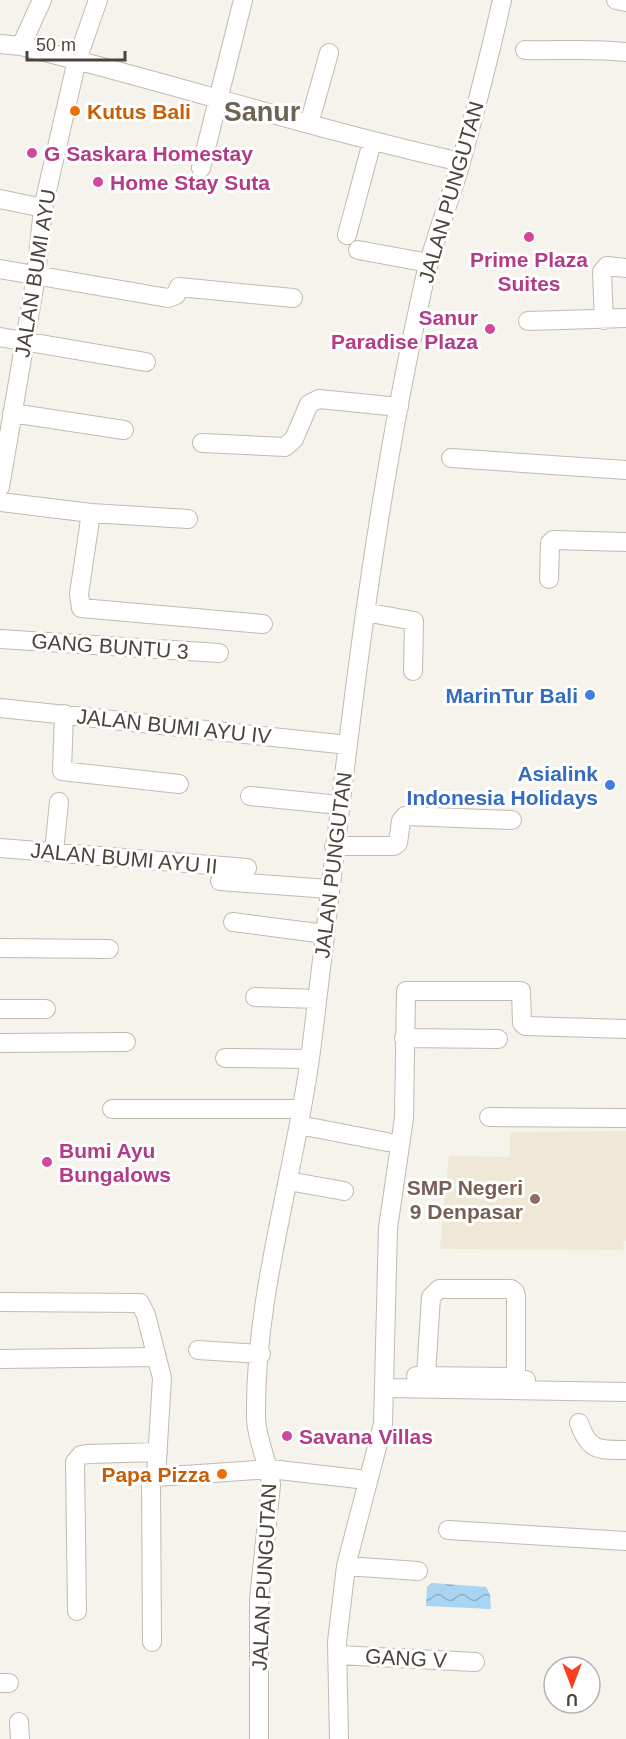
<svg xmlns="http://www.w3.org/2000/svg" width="626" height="1739" font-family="Arial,sans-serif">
<defs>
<pattern id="water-waves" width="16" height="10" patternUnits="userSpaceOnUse" patternTransform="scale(1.5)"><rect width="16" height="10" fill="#a9d4f2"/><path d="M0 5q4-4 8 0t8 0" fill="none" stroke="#8caec5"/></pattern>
</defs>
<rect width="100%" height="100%" fill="#f6f3ec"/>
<path fill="#efe8d6" d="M 626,1131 L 626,1241 L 624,1241 L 623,1250 L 440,1249 L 449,1156 L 510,1157 L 510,1132 Z"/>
<path fill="url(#water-waves)" d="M 432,1583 L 486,1587 L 490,1594 L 491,1609 L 426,1606 L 427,1587 Z"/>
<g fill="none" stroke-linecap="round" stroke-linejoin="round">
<g stroke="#c2bbae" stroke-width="20">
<path id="minor" d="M 616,0 L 626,2
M 0,44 L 21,46 C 168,82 313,129 461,162
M 21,46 L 42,0
M 525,50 C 559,51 592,48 626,52
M 309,124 L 329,53
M 201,168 L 243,0
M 0,199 L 43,208
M 347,235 L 372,142
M 358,250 L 429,263
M 0,269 L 168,298 L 176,295 L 179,287 L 293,298
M 604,320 L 602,272 L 607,266 L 626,268
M 528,321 L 626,318
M 0,337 L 146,362
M 12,413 L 124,430
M 202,443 L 285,447 L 294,439 L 309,404 L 319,399 L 399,407
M 451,458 L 626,470
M 0,487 L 36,276 L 43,208 L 77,60 L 98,0
M 0,502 L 91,513 L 188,519
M 91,513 L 79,594 L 81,608 L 263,624
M 549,579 L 550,543 L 553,540 L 626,542
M 365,612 L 414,621 L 413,671
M 0,639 L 219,653
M 0,708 L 348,745
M 64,714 L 62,771 L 179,784
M 250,796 L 339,805
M 334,846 L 394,846 L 398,843 L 401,821 L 405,816 L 512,820
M 0,848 L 247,868
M 54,851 L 59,802
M 220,881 L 329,889
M 233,922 L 325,934
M 0,948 L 109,949
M 255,997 L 317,999
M 0,1009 L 46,1009
M 404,1038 L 498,1039
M 0,1043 L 126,1042
M 225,1058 L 310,1059
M 112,1109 L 301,1109
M 489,1117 L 626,1118
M 299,1125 L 387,1142
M 288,1181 L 344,1191
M 0,1302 L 140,1303 L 146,1315 L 162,1378 L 156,1477 L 270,1469 L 367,1480
M 198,1350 L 261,1354
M 0,1359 L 157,1357
M 426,1375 L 431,1297 L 439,1289 L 511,1289 L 515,1292 L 516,1297 L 516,1377
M 416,1376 L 516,1377 L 526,1380
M 386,1388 L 626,1392
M 579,1423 C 589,1451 598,1450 626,1450
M 448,1530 L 626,1541
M 346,1566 L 418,1571
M 77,1611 L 75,1462 L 81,1455 L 88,1454 L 158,1452
M 152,1642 L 151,1481 L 156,1477
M 338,1655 L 475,1662
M 0,1683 L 9,1683
M 19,1722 L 20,1739
M 259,1739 L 259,1599 L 271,1485 C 269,1463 257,1442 256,1419 C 254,1295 295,1174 311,1051 C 343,793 367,532 425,278 C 434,239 450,201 461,162 C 476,108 490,54 502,0
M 339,1739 L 337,1642 L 346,1566 L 383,1424 L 388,1228 L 404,1118 L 406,991 L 521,991 L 522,1023 L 525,1026 L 626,1029"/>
</g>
<use href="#minor" stroke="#fff" stroke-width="18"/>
</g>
<g fill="#e8710a" stroke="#fff" stroke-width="2">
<circle cx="75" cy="111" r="6"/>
<circle cx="222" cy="1474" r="6"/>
</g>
<g fill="#d1479c" stroke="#fff" stroke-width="2">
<circle cx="32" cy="153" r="6"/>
<circle cx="98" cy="182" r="6"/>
<circle cx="529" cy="237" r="6"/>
<circle cx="490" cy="329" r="6"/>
<circle cx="47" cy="1162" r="6"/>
<circle cx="287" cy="1436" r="6"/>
</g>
<g fill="#3f7fe0" stroke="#fff" stroke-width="2">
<circle cx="590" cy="695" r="6"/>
<circle cx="610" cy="785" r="6"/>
</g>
<circle fill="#8d6e63" stroke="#fff" stroke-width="2" cx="535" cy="1199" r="6"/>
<g text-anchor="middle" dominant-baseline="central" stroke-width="6" stroke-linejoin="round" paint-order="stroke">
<g font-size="21" font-weight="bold" fill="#c56008" stroke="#fff" text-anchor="start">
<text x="87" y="111">Kutus Bali</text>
<text x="210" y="1474" text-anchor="end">Papa Pizza</text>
</g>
<g font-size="21" font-weight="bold" fill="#b23c85" stroke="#fff" text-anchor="start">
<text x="44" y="153">G Saskara Homestay</text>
<text x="110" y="182">Home Stay Suta</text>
<text x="529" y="259" text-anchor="middle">Prime Plaza<tspan x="529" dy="24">Suites</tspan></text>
<text x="478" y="317" text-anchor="end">Sanur<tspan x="478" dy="24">Paradise Plaza</tspan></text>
<text x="59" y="1150">Bumi Ayu<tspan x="59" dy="24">Bungalows</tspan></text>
<text x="299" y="1436">Savana Villas</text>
</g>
<g font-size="21" fill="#4b4439" stroke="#fff">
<text transform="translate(451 192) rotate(-74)">JALAN PUNGUTAN</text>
<text transform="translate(35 273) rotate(-81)">JALAN BUMI AYU</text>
<text transform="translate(110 646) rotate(4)">GANG BUNTU 3</text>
<text transform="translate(174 726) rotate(6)">JALAN BUMI AYU IV</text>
<text transform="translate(124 858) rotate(5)">JALAN BUMI AYU II</text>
<text transform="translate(333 865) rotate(-83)">JALAN PUNGUTAN</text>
<text transform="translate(264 1577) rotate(-87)">JALAN PUNGUTAN</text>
<text transform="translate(406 1658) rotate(3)">GANG V</text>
</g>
<g font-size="21" font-weight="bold" fill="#366cbe" stroke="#fff" text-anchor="end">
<text x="578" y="695">MarinTur Bali</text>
<text x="598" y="773">Asialink<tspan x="598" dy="24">Indonesia Holidays</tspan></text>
</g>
<g font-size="21" font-weight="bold" fill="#785e54" stroke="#fff" text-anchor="end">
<text x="523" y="1187">SMP Negeri<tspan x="523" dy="24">9 Denpasar</tspan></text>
</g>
<g font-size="27" font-weight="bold" fill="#6e6250" stroke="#fff">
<text x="262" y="112">Sanur</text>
</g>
</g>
<g transform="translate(572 1685) rotate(180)"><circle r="28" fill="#ffffff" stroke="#b7b4b0" stroke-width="1.5"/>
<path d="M0-4.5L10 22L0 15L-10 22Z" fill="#fc3f1d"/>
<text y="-9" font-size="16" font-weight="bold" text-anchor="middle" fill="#4b4439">U</text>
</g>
<path d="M27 51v9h98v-9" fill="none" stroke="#4b4439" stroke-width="3"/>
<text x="36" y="51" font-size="18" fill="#4b4439" stroke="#ffffff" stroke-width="4.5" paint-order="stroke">50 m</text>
</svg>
